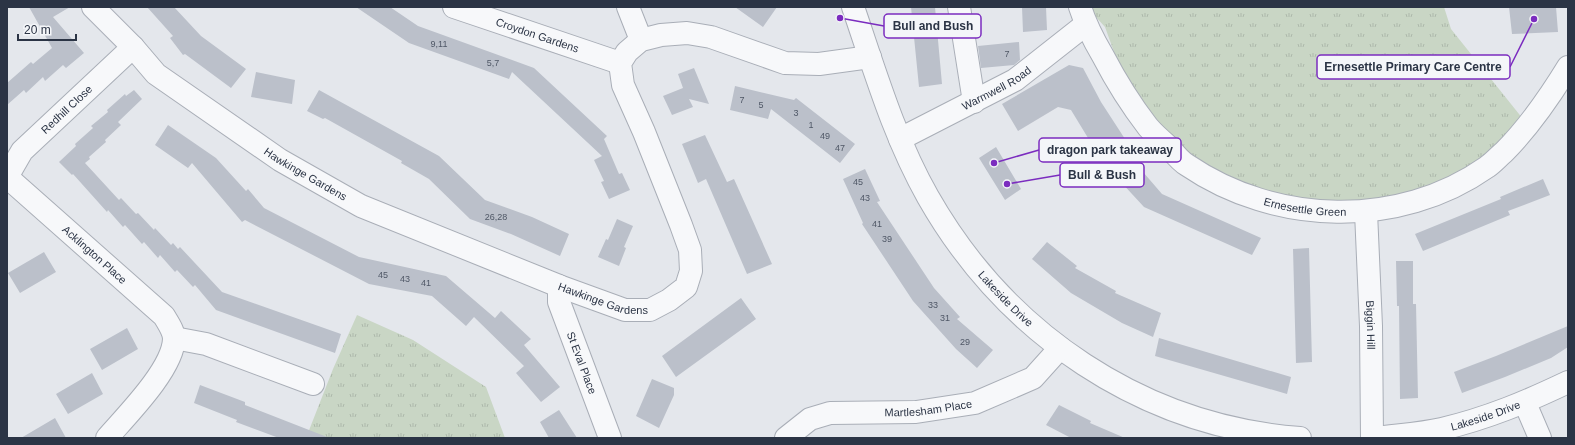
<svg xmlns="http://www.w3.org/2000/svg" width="1575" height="445" font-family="Helvetica,sans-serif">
<defs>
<pattern id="park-tufts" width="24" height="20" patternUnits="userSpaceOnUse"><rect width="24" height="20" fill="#c9d6c5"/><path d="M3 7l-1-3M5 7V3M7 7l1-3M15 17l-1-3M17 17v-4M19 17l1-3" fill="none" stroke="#adb8ab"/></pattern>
</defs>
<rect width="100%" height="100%" fill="#e4e7ec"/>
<path fill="url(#park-tufts)" d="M 1091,7 L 1444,7 L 1451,29 L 1523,119 L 1514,129 L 1482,158 L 1450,179 L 1411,194 L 1366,203 L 1292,200 L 1236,183 L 1184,151 L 1164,130 L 1122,74 L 1105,27 L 1095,16 Z
M 357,315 L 413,340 L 486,387 L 505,438 L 306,438 L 333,369 Z"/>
<path fill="#bbc0ca" d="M 29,7 L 70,7 L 53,17 L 84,53 L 66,68 L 63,65 L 45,81 L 43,77 L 26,93 L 24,90 L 7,105 L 7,83 L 31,62 L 33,64 L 52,48 Z
M 147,7 L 174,7 L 201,36 L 246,69 L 231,88 L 185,54 L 183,55 L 170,38 L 173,36 Z
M 356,7 L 390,7 L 418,26 L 534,68 L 607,136 L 604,139 L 619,174 L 622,173 L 630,190 L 609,199 L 601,182 L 604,181 L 594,160 L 602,156 L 512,72 L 509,79 L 409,43 Z
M 735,7 L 777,7 L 763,27 Z
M 911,7 L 935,7 L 942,84 L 919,87 Z
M 1022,7 L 1046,7 L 1047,30 L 1023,32 Z
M 1509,7 L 1556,7 L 1558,32 L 1512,34 Z
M 1019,42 L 1020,60 L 1014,65 L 981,68 L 978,46 Z
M 1069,65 L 1083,68 L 1101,102 L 1125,139 L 1099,156 L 1071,110 L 1058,107 L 1018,131 L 1002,104 Z
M 694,68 L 709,104 L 689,99 L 693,107 L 672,115 L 663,96 L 683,88 L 678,74 Z
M 256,72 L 295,80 L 292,104 L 251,97 Z
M 735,86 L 794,100 L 796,98 L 855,144 L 840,163 L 771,109 L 768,119 L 730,110 Z
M 134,90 L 142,99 L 118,122 L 121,125 L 105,140 L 106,142 L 89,157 L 90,159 L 85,163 L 119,200 L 121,198 L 136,214 L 138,213 L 154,230 L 155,228 L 171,245 L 173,243 L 178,249 L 180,247 L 222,292 L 341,334 L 335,353 L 216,310 L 195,285 L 193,287 L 177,270 L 175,272 L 160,255 L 158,258 L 144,242 L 142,244 L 125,225 L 123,227 L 108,210 L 107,212 L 73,174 L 72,175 L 59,162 L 76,146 L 75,144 L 93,128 L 91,126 L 108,112 L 107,110 L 125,94 L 126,96 Z
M 319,90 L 439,156 L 485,200 L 532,217 L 569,234 L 560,256 L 511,234 L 470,219 L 429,179 L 401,163 L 402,161 L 325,118 L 323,119 L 307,111 Z
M 168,125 L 216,158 L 246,191 L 248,189 L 264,208 L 359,257 L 446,276 L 495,318 L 501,311 L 531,339 L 524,345 L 560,387 L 541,402 L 516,373 L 524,366 L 474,317 L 466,326 L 432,296 L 369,284 L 245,220 L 242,222 L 192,163 L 188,168 L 155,145 Z
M 705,135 L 727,182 L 734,179 L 772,264 L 747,274 L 706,179 L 698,183 L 682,144 Z
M 996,147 L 1021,189 L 1005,200 L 979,158 Z
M 1137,165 L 1162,194 L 1261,238 L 1252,255 L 1144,207 L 1120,181 Z
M 865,169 L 880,201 L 877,202 L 934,288 L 960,317 L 957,319 L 993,350 L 977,368 L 956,349 L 913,301 L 862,224 L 863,223 L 843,179 Z
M 1543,179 L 1550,195 L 1508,211 L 1510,215 L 1423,251 L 1415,234 L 1501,199 L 1500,197 Z
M 617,219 L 633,226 L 624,247 L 626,248 L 619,266 L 598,257 L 606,239 L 608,240 Z
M 1047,242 L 1077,266 L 1075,268 L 1116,291 L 1115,293 L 1161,313 L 1153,337 L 1122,323 L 1071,293 L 1032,259 Z
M 1309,248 L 1312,362 L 1296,363 L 1293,249 Z
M 44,252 L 56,272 L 20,293 L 8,273 Z
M 1396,261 L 1413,261 L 1413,304 L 1416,304 L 1418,398 L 1400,399 L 1399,306 L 1397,306 Z
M 741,298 L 756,319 L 676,377 L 662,356 Z
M 1568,326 L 1568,347 L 1551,358 L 1505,377 L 1462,393 L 1454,372 L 1496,356 Z
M 127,328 L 138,349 L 102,370 L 90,349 Z
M 1159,338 L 1291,377 L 1287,394 L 1155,356 Z
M 92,373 L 103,394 L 68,414 L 56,394 Z
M 652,379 L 674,388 L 674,395 L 659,428 L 636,416 Z
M 200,385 L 245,402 L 245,405 L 327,437 L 326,438 L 279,438 L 236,422 L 237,420 L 194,403 Z
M 1059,405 L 1091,421 L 1090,423 L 1125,438 L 1071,438 L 1046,425 Z
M 559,410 L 577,438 L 549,438 L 540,422 Z
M 55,418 L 66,438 L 21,438 Z"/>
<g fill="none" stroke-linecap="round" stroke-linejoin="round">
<g stroke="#a9aeb7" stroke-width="24">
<g id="street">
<path id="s1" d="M 93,7 L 133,47 L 156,74 L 280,160 L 361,206 L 559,286 L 625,310 L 650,310 L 669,300 L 686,287 L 691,271 L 690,250 L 681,225 L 644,132 L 623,85 L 620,63 L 627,52 L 641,40 L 661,35 L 687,33 L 711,37 L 785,63 L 819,64 L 870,57"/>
<path id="s2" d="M 454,7 L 620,63"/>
<path d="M 628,7 L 641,40"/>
<path id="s3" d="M 853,7 C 875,71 894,137 928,197 C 1006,334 1142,426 1300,438"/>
<path d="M 959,7 L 974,102"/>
<path id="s4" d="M 1080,7 C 1086,26 1093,39 1103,56 C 1116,81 1131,105 1148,127 C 1154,134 1162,141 1169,147 C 1174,153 1180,161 1187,165 C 1275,225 1399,229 1487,167 C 1493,163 1498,157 1504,152 C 1530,126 1549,98 1568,67"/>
<path id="s5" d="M 900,139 L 1015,80 L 1085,25"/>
<path id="s6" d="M 7,177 L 164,316 C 168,323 174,331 174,339 C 173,369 127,415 107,438"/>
<path id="s7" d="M 7,177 L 22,151 L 133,47"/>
<path id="s8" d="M 1366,212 L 1371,326 L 1372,438"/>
<path id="s9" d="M 559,286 L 559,302 L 610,438"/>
<path d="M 174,338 L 206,344 L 313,384"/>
<path d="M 1525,403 L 1540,438"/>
<path id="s10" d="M 786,438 L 810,419 L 830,413 L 916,412 L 975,403 L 1033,378 L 1060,348"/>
<path id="s11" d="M 1375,438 C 1397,435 1420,434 1442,429 C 1488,418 1526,402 1568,382"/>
</g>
</g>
<use href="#street" stroke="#f7f8fa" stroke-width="22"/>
</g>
<g text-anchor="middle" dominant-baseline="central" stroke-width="3" stroke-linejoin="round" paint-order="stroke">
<g font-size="9" fill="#4f5766">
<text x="439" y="44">9,11</text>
<text x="1007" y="54">7</text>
<text x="493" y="63">5,7</text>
<text x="742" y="100">7</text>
<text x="761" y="105">5</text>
<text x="796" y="113">3</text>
<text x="811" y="125">1</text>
<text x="825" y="136">49</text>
<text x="840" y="148">47</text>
<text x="858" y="182">45</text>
<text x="865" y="198">43</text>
<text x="496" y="217">26,28</text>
<text x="877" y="224">41</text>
<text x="887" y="239">39</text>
<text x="383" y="275">45</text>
<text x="405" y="279">43</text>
<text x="426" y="283">41</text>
<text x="933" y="305">33</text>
<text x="945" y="318">31</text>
<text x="965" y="342">29</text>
</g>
<g font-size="11" fill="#2b3445" stroke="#f4f6f9">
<text stroke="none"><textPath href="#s2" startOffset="88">Croydon Gardens</textPath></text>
<text stroke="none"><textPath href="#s5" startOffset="109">Warmwell Road</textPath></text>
<text stroke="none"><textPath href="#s7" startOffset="91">Redhill Close</textPath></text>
<text stroke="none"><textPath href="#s1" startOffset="272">Hawkinge Gardens</textPath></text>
<text stroke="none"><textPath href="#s4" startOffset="320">Ernesettle Green</textPath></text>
<text stroke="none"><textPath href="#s6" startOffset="117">Acklington Place</textPath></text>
<text stroke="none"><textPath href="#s1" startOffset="596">Hawkinge Gardens</textPath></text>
<text stroke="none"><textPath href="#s3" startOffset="333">Lakeside Drive</textPath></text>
<text stroke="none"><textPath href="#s8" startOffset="113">Biggin Hill</textPath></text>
<text stroke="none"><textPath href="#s9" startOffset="81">St Eval Place</textPath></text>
<text stroke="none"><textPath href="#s10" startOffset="150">Martlesham Place</textPath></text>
<text stroke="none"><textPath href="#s11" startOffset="113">Lakeside Drive</textPath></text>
</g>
</g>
<path fill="none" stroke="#7b2cbf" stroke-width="1.5" d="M840 18L884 26M1534 19L1510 67M994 163L1039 150M1007 184L1060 175"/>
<g fill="#7b2cbf" stroke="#f4f6f9" stroke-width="1.5">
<circle cx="840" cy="18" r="4"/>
<circle cx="1534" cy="19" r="4"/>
<circle cx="994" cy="163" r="4"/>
<circle cx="1007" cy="184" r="4"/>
</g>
<g fill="#f4f6f9" stroke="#7b2cbf" stroke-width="1.5">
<rect x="884" y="14" width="97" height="24" rx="4"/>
<rect x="1317" y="55" width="193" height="24" rx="4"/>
<rect x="1039" y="138" width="142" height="24" rx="4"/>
<rect x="1060" y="163" width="84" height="24" rx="4"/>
</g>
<g font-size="12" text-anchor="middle" font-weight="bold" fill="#2b3445">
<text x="933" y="30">Bull and Bush</text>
<text x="1413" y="71">Ernesettle Primary Care Centre</text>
<text x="1110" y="154">dragon park takeaway</text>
<text x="1102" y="179">Bull &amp; Bush</text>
</g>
<rect width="1575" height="445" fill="none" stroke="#2b3445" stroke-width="16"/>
<path d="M18 34v6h58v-6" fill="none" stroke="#2b3445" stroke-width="2"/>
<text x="24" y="34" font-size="12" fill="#2b3445" stroke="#f4f6f9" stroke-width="3" paint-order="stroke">20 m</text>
</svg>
